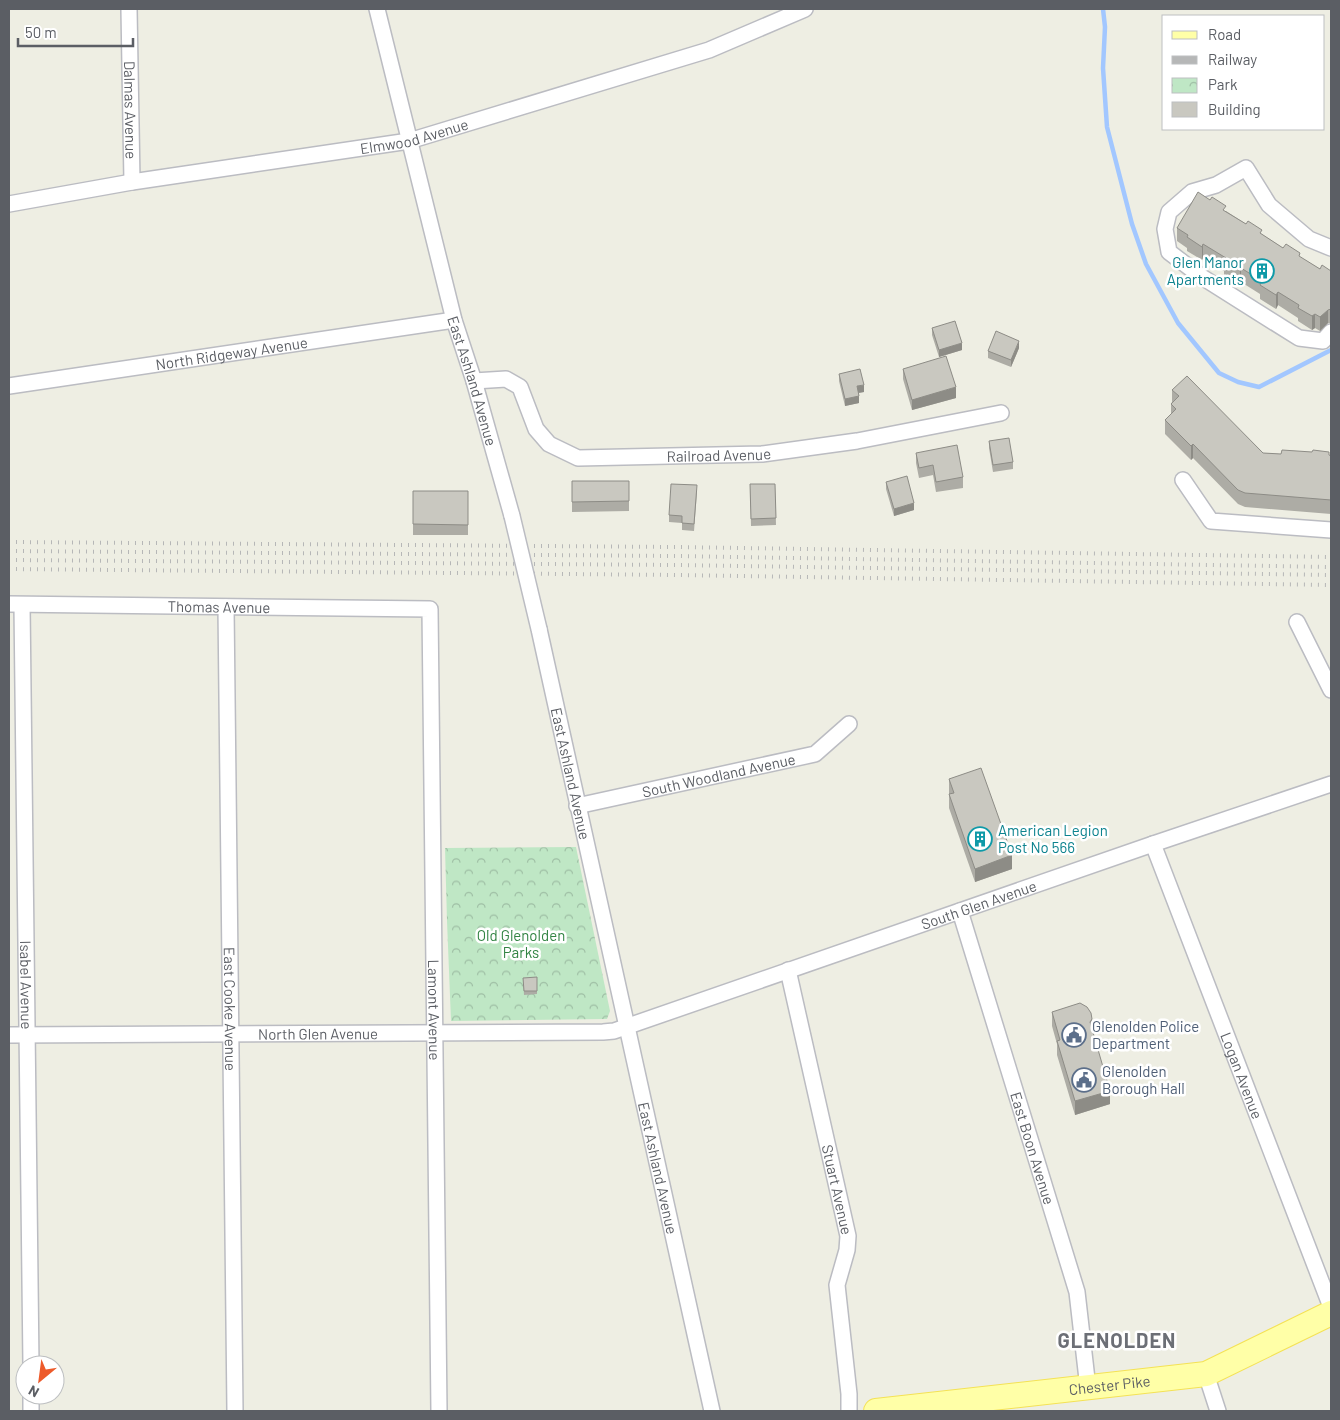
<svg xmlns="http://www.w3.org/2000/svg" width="1340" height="1420" font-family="Barlow,sans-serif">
<defs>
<pattern id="park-crowns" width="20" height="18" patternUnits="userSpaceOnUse" patternTransform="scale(1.25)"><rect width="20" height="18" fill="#bfe7c5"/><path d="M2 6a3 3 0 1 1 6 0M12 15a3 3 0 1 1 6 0" fill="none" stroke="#9ebea4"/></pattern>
</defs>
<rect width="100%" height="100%" fill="#eeeee3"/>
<path fill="url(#park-crowns)" d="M 576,847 L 610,1011 L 607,1019 L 451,1021 L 447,921 L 445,848 Z"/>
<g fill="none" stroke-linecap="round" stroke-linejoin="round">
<path stroke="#a2c7ff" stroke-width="4.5" d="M 1103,9 L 1105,27 L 1103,68 L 1107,127 L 1132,224 L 1146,264 L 1178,323 L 1219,373 L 1238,382 L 1259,387 L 1331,350"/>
<g stroke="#bbbcc2" stroke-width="18">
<g id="minor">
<path id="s1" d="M 129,9 L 132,182"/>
<path id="s2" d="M 377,9 L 454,320 L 474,381 L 512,516"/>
<path id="s3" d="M 9,204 L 132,182 L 409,141 L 709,50 L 805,9"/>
<path d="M 1331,248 L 1309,239 L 1269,205 L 1246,168 L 1216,185 L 1192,192 L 1169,212 L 1165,229 L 1169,252 L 1202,277 L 1299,338 L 1323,341 L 1331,332"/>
<path id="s4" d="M 474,381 L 506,379 L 520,387 L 536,429 L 549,444 L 578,458 L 762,454 L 857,441 L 1001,413"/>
<path id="s5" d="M 9,386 L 454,320"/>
<path d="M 1183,480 L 1211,521 L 1331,530"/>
<path id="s6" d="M 9,604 L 430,609 L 439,1411"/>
<path id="s7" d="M 22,605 L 31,1365"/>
<path id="s8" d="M 226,607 L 235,1411"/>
<path d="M 1297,622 L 1331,690"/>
<path id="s9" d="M 539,629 L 712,1411"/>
<path id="s10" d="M 577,806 L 815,754 L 849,724"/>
<path id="s11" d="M 1153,844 L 1331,1307"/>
<path id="s12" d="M 960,911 L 1077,1292 L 1088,1388"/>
<path id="s13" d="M 788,970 L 848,1236 L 847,1250 L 837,1285 L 849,1394 L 849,1411"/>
<path id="s14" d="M 9,1035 L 603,1032 L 614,1031 L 1153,844 L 1331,784"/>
<path d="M 1206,1374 L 1218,1411"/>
<path d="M 31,1395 L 31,1411"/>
</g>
</g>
<g stroke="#f4e256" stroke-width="26">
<g id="primary">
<path id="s15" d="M 876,1411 L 1206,1374 L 1331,1313"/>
</g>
</g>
<use href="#minor" stroke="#fff" stroke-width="15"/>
<use href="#primary" stroke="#ffffa7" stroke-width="24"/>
<path stroke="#b6b7b7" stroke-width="4" stroke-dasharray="1 6" stroke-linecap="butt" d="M 9,542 L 675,547 L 1331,557
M 9,551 L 675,556 L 1331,567
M 9,560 L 675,565 L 1331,575
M 9,569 L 675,575 L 1331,585"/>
<g stroke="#bbbcc2" stroke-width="18" stroke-linecap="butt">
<path id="minor-bridge" d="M 512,516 L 539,629"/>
</g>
<use href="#minor-bridge" stroke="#fff" stroke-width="15"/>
</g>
<path fill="#adaca5" d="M 1226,211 L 1283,248 L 1320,269 L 1331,271 L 1331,323 L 1328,323 L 1320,331 L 1315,328 L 1312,330 L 1298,321 L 1298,318 L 1278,305 L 1276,309 L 1260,299 L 1260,294 L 1241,282 L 1240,285 L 1224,275 L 1224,271 L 1203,258 L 1202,260 L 1187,251 L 1187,248 L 1177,241 L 1177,228 Z
M 932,328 L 962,350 L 939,357 L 932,335 Z
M 1019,348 L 1011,367 L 988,358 L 988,351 Z
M 903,369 L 956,398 L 912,410 L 903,379 Z
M 839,374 L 864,392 L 859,393 L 859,403 L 845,406 L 839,381 Z
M 1172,390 L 1263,453 L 1281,454 L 1331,456 L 1331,514 L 1245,507 L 1238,504 L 1193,458 L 1191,460 L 1165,434 L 1165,420 L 1171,414 L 1171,404 L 1172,402 Z
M 989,441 L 1013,462 L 1013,469 L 993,472 L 989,448 Z
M 916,453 L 963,477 L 963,488 L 936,492 L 933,475 L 919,478 L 916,463 Z
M 572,481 L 629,481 L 629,511 L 572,512 Z
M 886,482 L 914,510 L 894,516 L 886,489 Z
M 750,484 L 775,484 L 776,525 L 751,526 Z
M 413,491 L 468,491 L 468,535 L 413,535 Z
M 697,492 L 694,531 L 682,530 L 682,523 L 669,522 L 669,515 Z
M 949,779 L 1012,869 L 975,882 L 949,808 Z
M 523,978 L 537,991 L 537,994 L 524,995 Z
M 1052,1012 L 1092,1029 L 1110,1104 L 1075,1115 L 1057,1055 L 1057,1044 L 1052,1026 Z"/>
<path fill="#8d8c86" d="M 1203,244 L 1203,258 L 1202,260 L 1202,247 Z
M 1241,268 L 1241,282 L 1240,285 L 1240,271 Z
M 1278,292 L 1278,305 L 1276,309 L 1276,295 Z
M 1328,310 L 1328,323 L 1320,331 L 1320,317 Z
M 1315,314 L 1315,328 L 1312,330 L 1312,316 Z
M 1019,341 L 1019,348 L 1011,367 L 1011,360 Z
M 962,343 L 962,350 L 939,357 L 939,350 Z
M 864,385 L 864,392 L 857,393 L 857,386 Z
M 956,387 L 956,398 L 912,410 L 912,400 Z
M 859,396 L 859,403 L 845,406 L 845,399 Z
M 1193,444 L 1193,458 L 1191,460 L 1191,446 Z
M 914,503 L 914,510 L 894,516 L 894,509 Z
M 1012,855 L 1012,869 L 975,882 L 975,869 Z
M 1092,1019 L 1092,1032 L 1090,1022 Z
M 1110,1091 L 1110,1104 L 1075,1115 L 1075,1101 Z"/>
<path fill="#c9c8c0" stroke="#8d8c86" d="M 1198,192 L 1210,200 L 1212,197 L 1226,206 L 1223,210 L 1246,224 L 1248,221 L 1262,230 L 1260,233 L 1283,248 L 1286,244 L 1300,253 L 1299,256 L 1320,269 L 1322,265 L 1331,271 L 1331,309 L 1328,310 L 1320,317 L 1315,314 L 1312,316 L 1298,308 L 1299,305 L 1278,292 L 1276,295 L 1260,285 L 1262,281 L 1241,268 L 1240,271 L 1224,261 L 1226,258 L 1203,244 L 1202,247 L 1187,237 L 1188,235 L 1177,228 Z
M 955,321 L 962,343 L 939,350 L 932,328 Z
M 996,331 L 1019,341 L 1011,360 L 988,351 Z
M 946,356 L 956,387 L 912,400 L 903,369 Z
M 860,369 L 864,385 L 857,386 L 859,396 L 845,399 L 839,374 Z
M 1187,376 L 1263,453 L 1281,454 L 1282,450 L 1312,452 L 1313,450 L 1329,452 L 1329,455 L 1331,456 L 1331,500 L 1245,493 L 1238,490 L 1193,444 L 1191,446 L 1165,420 L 1176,409 L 1171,404 L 1179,396 L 1172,390 Z
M 1009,438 L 1013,462 L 993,465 L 989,441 Z
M 957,445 L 963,477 L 936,482 L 933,465 L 919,468 L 916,453 Z
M 907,476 L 914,503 L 894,509 L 886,482 Z
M 572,481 L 629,481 L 629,501 L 572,502 Z
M 671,484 L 697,485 L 694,524 L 682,523 L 682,516 L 669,515 Z
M 750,484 L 775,484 L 776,518 L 751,519 Z
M 413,491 L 468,491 L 468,525 L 413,524 Z
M 981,768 L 1012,855 L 975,869 L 949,794 L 954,793 L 949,779 Z
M 537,977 L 537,991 L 524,991 L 523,978 Z
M 1080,1003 L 1087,1007 L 1091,1013 L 1092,1019 L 1090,1022 L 1110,1091 L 1075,1101 L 1057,1041 L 1060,1040 L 1052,1012 Z"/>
<defs>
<g id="building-ring" transform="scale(1.25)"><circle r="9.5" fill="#fff" stroke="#0f9aa8" stroke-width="1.5"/><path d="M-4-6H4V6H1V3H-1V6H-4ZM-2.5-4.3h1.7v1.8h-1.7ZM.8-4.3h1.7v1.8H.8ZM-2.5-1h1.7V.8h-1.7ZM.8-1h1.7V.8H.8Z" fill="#0f9aa8"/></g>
<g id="civic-ring" transform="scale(1.25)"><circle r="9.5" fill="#fff" stroke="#5c6f8a" stroke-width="1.5"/><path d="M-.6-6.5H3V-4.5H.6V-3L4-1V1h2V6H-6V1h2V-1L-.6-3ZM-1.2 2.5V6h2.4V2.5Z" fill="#5c6f8a"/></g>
</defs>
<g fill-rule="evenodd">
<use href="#building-ring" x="1262" y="271"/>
<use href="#building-ring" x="980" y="839"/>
<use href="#civic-ring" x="1074" y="1035"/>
<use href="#civic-ring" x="1084" y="1080"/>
</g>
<g text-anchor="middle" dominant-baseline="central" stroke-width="5" stroke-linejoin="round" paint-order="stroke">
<g font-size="15" fill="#5b5e64" stroke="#fff">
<text stroke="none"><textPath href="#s1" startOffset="101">Dalmas Avenue</textPath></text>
<text stroke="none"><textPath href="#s3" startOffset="411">Elmwood Avenue</textPath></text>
<text stroke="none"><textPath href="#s5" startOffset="225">North Ridgeway Avenue</textPath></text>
<text stroke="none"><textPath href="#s2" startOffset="384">East Ashland Avenue</textPath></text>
<text stroke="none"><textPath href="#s4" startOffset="286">Railroad Avenue</textPath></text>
<text stroke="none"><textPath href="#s6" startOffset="210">Thomas Avenue</textPath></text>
<text stroke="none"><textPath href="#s9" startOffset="148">East Ashland Avenue</textPath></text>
<text stroke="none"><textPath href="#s10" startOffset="145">South Woodland Avenue</textPath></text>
<text stroke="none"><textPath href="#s14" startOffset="991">South Glen Avenue</textPath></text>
<text stroke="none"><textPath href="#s7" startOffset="380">Isabel Avenue</textPath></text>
<text stroke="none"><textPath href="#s8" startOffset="402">East Cooke Avenue</textPath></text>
<text stroke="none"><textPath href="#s6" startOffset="822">Lamont Avenue</textPath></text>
<text stroke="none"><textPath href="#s14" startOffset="309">North Glen Avenue</textPath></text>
<text stroke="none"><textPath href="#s11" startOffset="248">Logan Avenue</textPath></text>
<text stroke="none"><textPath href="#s12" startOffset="248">East Boon Avenue</textPath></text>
<text stroke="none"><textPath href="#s9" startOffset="552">East Ashland Avenue</textPath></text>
<text stroke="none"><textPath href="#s13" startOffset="225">Stuart Avenue</textPath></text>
<text stroke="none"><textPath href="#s15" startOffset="235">Chester Pike</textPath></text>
</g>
<g font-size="15" fill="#0d838f" stroke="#fff" text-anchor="end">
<text x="1244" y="262">Glen Manor<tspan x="1244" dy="17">Apartments</tspan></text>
<text x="998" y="830" text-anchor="start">American Legion<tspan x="998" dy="17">Post No 566</tspan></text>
</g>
<g font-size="15" fill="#328443" stroke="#fff">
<text x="521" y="935">Old Glenolden<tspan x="521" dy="17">Parks</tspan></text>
</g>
<g font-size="15" fill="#4e5e75" stroke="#fff" text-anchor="start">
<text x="1092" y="1026">Glenolden Police<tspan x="1092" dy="17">Department</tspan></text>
<text x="1102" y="1071">Glenolden<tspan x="1102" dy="17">Borough Hall</tspan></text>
</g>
<g font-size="20" font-weight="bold" letter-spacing="1" fill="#6c6f76" stroke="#fff">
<text x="1117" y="1340">GLENOLDEN</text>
</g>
</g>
<rect width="1340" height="1420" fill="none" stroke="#5b5e64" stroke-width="20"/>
<rect x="1162" y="15" width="162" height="115" fill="#ffffff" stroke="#bdbfc1"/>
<rect x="1172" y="31" width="25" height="8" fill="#ffffa7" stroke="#bdbfc1"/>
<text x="1208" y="40" font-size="15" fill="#5b5e64">Road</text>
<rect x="1172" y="56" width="25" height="8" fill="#b6b7b7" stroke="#bdbfc1"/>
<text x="1208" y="65" font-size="15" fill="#5b5e64">Railway</text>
<rect x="1172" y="78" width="25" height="15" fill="url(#park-crowns)" stroke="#bdbfc1"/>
<text x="1208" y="90" font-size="15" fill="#5b5e64">Park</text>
<rect x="1172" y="102" width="25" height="15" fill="#c9c8c0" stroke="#bdbfc1"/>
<text x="1208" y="115" font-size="15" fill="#5b5e64">Building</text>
<g transform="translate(40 1380) rotate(209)"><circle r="24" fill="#ffffff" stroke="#bdbfc1"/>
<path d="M0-4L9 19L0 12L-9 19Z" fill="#ed5a2a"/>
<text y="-8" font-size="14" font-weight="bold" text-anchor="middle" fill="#5b5e64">N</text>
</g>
<path d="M18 38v8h115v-8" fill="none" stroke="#5b5e64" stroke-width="2.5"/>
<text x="25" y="38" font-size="15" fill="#5b5e64" stroke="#ffffff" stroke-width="4" paint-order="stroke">50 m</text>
</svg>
